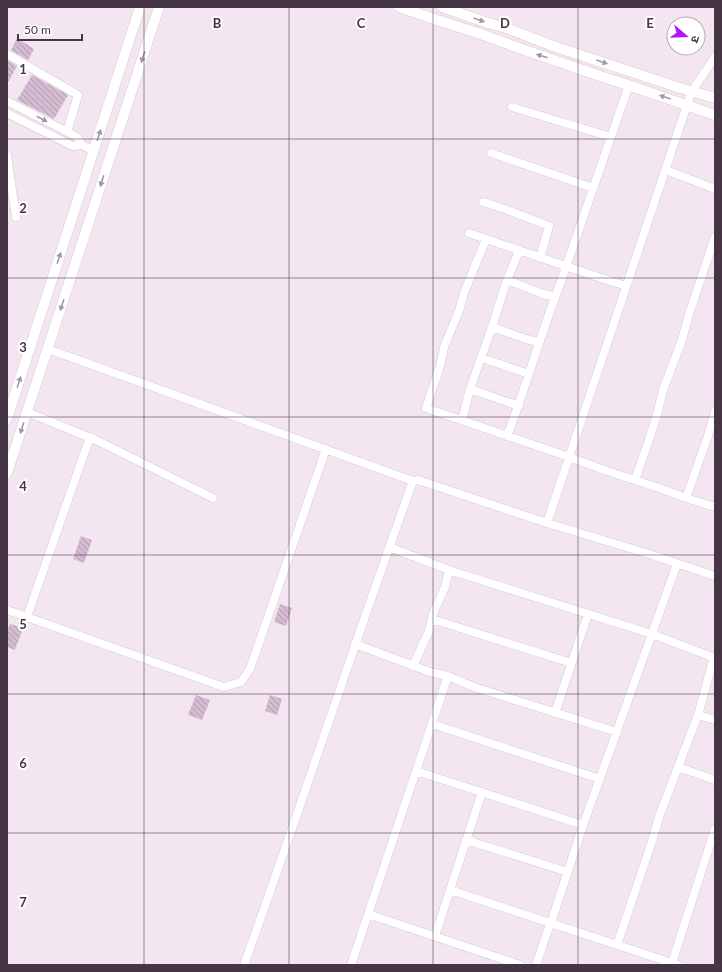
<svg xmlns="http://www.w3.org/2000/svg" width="722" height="972" font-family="Lato,'Noto Sans Devanagari',sans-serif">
<defs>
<pattern id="building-back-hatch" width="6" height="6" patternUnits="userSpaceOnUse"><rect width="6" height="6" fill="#d5bbd1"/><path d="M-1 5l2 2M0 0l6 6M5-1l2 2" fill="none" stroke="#af99ab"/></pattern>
</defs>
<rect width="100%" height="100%" fill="#f3e6f0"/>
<path fill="url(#building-back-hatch)" d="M 17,38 L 34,49 L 28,60 L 11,50 Z
M 7,60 L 17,66 L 7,84 Z
M 32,75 L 68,95 L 54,119 L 17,100 Z
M 81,536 L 92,540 L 84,563 L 73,559 Z
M 280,604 L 292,608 L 286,626 L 274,622 Z
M 10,624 L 23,628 L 15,650 L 7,647 L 7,631 Z
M 196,695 L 210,700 L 202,720 L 188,715 Z
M 270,695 L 282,699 L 277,715 L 265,711 Z"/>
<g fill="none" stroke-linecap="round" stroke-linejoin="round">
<g stroke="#ddc5d8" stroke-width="9">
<path id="minor" d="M 7,54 L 78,95 L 67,132
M 7,101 L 77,137 L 82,145
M 512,107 L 611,137
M 7,113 L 73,146 L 82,145 L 94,151
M 491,153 L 593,188
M 7,156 L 16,217
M 666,170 L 715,189
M 483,202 L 502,208 L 549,226 L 540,258
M 469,233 L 486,239
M 507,280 L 543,294 L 555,297
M 626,286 L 592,275 L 486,239 L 464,293 L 459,311 L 444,347 L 440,366 L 426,408 L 569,457 L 607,471 L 659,488 L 686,498 L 715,507
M 492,327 L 529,340 L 539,342
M 48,349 L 413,481
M 482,358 L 529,374
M 470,389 L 519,406
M 27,412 L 98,441 L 213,498
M 462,420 L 470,389 L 492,327 L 506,283 L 519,251
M 507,436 C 526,387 540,336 559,287 L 629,85
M 635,480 L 650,437 L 658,411 L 663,390 L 682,340 L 689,314 L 715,237
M 686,498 L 708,436 L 715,411
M 547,523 L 687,105 L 692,91 L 715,57
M 389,547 L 449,570 L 652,634 L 715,658
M 7,610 L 224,687 L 241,682 L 250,669 L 326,449
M 27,617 L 90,437
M 432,619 L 571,663
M 355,644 L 430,672 L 448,676 L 474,687 L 617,732
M 714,657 L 698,715 L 715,720
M 413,666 L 429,631 L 433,614 L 445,587 L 449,570
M 555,713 L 588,614
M 432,724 L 600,779
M 678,767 L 715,780
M 416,771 L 583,825
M 466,840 L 568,872
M 450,890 L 678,965
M 368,914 L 520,965
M 435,936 L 482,792
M 617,945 L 652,841 L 660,814 L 698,715
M 672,963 L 715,829
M 244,965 C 302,804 355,641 413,481 L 418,480 L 547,523 L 646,553 L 715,576
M 351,965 L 448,676
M 536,965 L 548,930 L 551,923 L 581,831 L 677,564"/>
</g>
<g stroke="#ddc5d8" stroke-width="11">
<path id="tertiary" d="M 399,7 L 440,21 L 478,33 L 516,47 L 603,77 L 622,83 L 715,115
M 442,7 L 488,23 L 506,28 L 556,47 L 680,88 L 715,98
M 7,419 L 140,7
M 7,473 L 159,7"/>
</g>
<use href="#minor" stroke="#fff" stroke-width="8"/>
<use href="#tertiary" stroke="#fff" stroke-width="10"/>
</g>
<defs><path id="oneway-solid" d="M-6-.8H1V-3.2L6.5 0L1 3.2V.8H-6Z"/></defs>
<g fill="#a29aa2">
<use href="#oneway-solid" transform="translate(479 20) rotate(19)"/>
<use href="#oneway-solid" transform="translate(542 56) rotate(-162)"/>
<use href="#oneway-solid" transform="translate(143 57) rotate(108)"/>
<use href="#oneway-solid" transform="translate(602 62) rotate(19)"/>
<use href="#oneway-solid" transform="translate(665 97) rotate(-161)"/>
<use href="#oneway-solid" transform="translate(42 119) rotate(27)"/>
<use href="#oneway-solid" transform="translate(99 135) rotate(-72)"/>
<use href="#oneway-solid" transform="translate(102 181) rotate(108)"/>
<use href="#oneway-solid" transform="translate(59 258) rotate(-72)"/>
<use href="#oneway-solid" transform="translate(62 305) rotate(108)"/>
<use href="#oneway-solid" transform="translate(19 382) rotate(-72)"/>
<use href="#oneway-solid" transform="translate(22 428) rotate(108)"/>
</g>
<path fill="none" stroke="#463544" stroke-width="1" stroke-opacity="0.55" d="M 144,7 L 144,965M 289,7 L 289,965M 433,7 L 433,965M 578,7 L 578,965M 7,139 L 715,139M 7,278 L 715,278M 7,417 L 715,417M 7,555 L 715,555M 7,694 L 715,694M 7,833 L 715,833"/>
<g font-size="13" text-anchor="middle" font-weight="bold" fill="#463544" stroke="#fff" stroke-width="4" stroke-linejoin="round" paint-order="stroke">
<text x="217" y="28">B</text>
<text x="361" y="28">C</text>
<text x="505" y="28">D</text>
<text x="650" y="28">E</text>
<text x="23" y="74">1</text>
<text x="23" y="213">2</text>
<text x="23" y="352">3</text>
<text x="23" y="491">4</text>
<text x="23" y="629">5</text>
<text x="23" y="768">6</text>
<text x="23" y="907">7</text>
</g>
<rect width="722" height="972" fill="none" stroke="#463544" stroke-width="16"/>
<g transform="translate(686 36) rotate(109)"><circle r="19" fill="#ffffff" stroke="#b5aeb4"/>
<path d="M0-3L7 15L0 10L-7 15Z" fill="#b313fd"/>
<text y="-6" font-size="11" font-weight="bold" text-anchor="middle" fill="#463544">उ</text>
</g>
<path d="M18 34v6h64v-6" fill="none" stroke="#463544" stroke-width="2"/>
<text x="24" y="34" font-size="12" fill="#463544" stroke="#ffffff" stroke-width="3" paint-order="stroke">50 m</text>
</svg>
